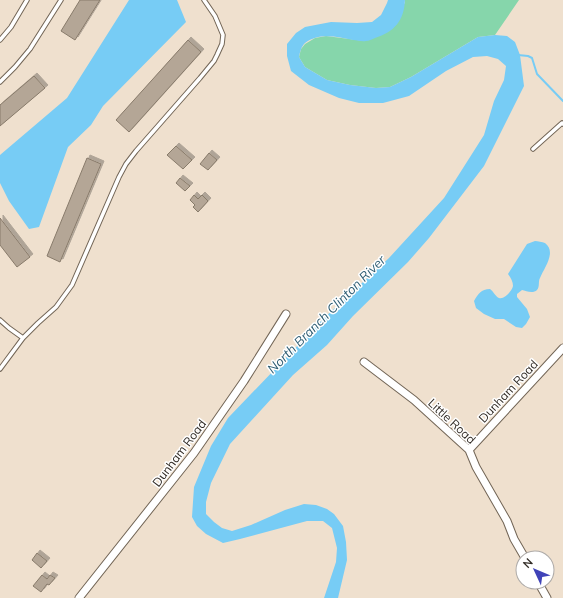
<svg xmlns="http://www.w3.org/2000/svg" width="563" height="598" font-family="Mulish,sans-serif">
<defs>
<filter id="shadow"><feDropShadow dx="3" dy="-3" stdDeviation="0" flood-color="#0004"/></filter>
</defs>
<rect width="100%" height="100%" fill="#efe0ce"/>
<path fill="#86d6ab" d="M 405,0 L 519,0 L 495,35 L 478,37 L 411,77 L 390,87 L 376,88 L 350,85 L 327,80 L 305,67 L 299,57 L 301,49 L 305,44 L 315,38 L 326,36 L 365,41 L 405,3 Z"/>
<path fill="#77ccf5" d="M 129,0 L 177,0 L 186,22 L 103,106 L 91,125 L 68,147 L 39,227 L 29,229 L 9,201 L 0,183 L 0,155 L 67,98 Z
M 388,0 L 405,0 C 404,21 394,32 375,38 C 372,39 369,41 366,41 C 362,42 357,40 353,40 C 338,37 319,32 305,43 C 301,47 300,52 299,57 L 305,67 L 327,80 L 350,85 L 376,88 L 390,87 L 411,77 L 478,37 L 495,35 L 507,36 L 515,42 L 520,55 L 524,86 L 484,166 L 429,238 L 408,262 L 353,316 L 327,345 L 293,375 L 230,444 L 211,483 L 206,502 L 206,514 L 214,522 L 222,528 L 232,531 L 251,525 L 285,510 L 304,504 L 316,505 L 327,509 L 334,514 L 343,526 L 346,542 L 347,560 L 338,598 L 324,598 L 336,562 L 337,548 L 332,528 L 323,521 L 307,521 L 240,539 L 223,543 L 206,534 L 197,526 L 192,517 L 194,487 L 211,446 L 228,418 L 324,318 L 389,258 L 444,198 L 484,135 L 494,101 L 504,80 L 506,66 L 498,59 L 487,56 L 473,57 L 446,71 L 409,96 L 383,103 L 359,103 L 339,98 L 309,85 L 291,71 L 287,56 L 287,44 L 296,33 L 305,27 L 331,22 L 357,23 L 372,22 L 381,15 L 387,3 Z
M 535,241 C 538,241 542,242 545,243 C 557,252 544,268 540,278 C 538,281 540,287 537,290 C 533,294 526,291 522,290 L 517,294 L 517,297 L 527,309 L 530,317 L 526,324 L 522,328 L 516,327 L 504,319 L 495,319 L 484,314 L 476,308 L 474,301 C 478,294 481,289 490,289 C 493,291 496,297 499,298 C 504,300 512,291 513,286 C 513,282 511,278 508,274 L 527,244 Z"/>
<g fill="none" stroke-linecap="round" stroke-linejoin="round">
<path stroke="#77ccf5" stroke-width="2" d="M 518,55 L 528,56 L 532,58 L 537,74 L 563,101"/>
</g>
<path fill="#b4a696" stroke="#887b6b" filter="url(#shadow)" d="M 80,0 L 100,0 L 75,40 L 61,31 Z
M 188,40 L 201,52 L 129,132 L 116,120 Z
M 34,76 L 45,88 L 0,126 L 0,105 Z
M 176,146 L 192,160 L 183,169 L 167,155 Z
M 209,153 L 217,160 L 208,170 L 200,164 Z
M 87,158 L 101,164 L 60,262 L 47,256 Z
M 180,178 L 190,186 L 185,191 L 176,183 Z
M 194,195 L 198,199 L 202,195 L 208,201 L 198,212 L 193,207 L 195,205 L 190,200 Z
M 0,218 L 30,257 L 17,267 L 0,245 Z
M 37,553 L 47,561 L 41,568 L 32,560 Z
M 42,575 L 47,579 L 50,575 L 55,578 L 49,585 L 47,584 L 41,592 L 33,586 Z"/>
<g fill="none" stroke-linecap="round" stroke-linejoin="round">
<g stroke="#726556" stroke-width="5.5">
<path id="service" d="M 0,40 L 11,27 L 27,0
M 0,82 L 15,67 L 30,49 L 61,0
M 533,149 L 562,123 L 563,124
M 0,320 L 9,328 L 23,338 L 0,369
M 23,338 L 38,323 L 56,307 L 72,285 L 119,177 L 126,164 L 136,151 L 200,78 L 214,61 L 217,55 L 222,44 L 223,35 L 215,16 L 204,0"/>
</g>
<g stroke="#726556" stroke-width="9">
<path id="minor" d="M 364,362 L 414,400 L 469,450 L 476,467 L 507,521 L 514,539 L 525,558
M 469,450 L 563,348
M 538,582 L 547,598
M 79,598 L 194,453 L 244,381 L 286,314"/>
</g>
<use href="#service" stroke="#fff" stroke-width="3.5"/>
<use href="#minor" stroke="#fff" stroke-width="7"/>
</g>
<g text-anchor="middle" dominant-baseline="central" stroke-width="3" stroke-linejoin="round" paint-order="stroke">
<g font-size="12" fill="#312b25" stroke="#fff">
<text transform="translate(508 391) rotate(-47)">Dunham Road</text>
<text transform="translate(452 421) rotate(43)">Little Road</text>
<text transform="translate(179 453) rotate(-53)">Dunham Road</text>
</g>
<g font-size="13" font-style="italic" fill="#2e5d73" stroke="#fff">
<text transform="translate(326 314) rotate(-45)">North Branch Clinton River</text>
</g>
</g>
<g transform="translate(535 570) rotate(314)"><circle r="19" fill="#ffffff" stroke="#adaaa8"/>
<path d="M0-3L7 15L0 10L-7 15Z" fill="#4043b8"/>
<text y="-6" font-size="11" font-weight="bold" text-anchor="middle" fill="#312b25">N</text>
</g>
</svg>
